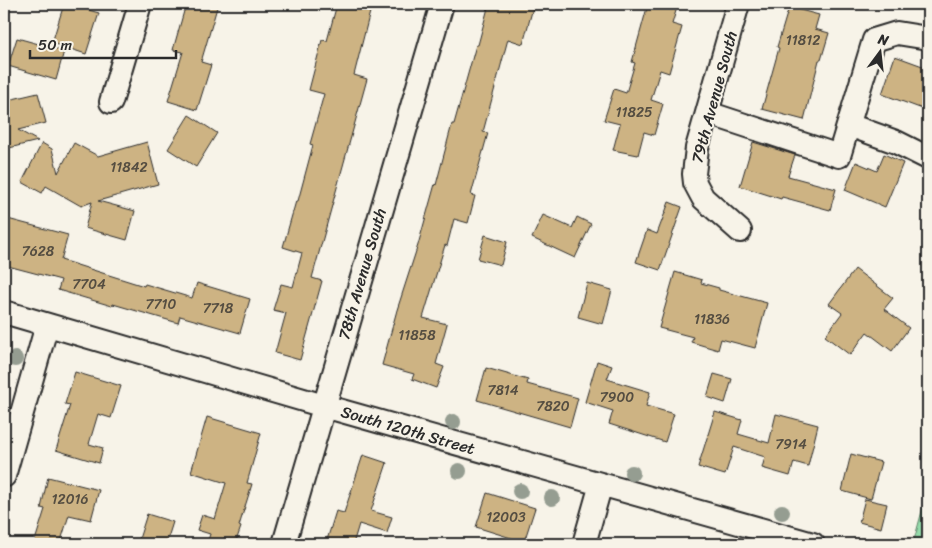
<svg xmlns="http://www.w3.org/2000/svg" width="932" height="548" font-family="Sriracha,sans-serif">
<rect width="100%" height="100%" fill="#f7f3e8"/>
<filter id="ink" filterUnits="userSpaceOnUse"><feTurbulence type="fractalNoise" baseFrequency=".02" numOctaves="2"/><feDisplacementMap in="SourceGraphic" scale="10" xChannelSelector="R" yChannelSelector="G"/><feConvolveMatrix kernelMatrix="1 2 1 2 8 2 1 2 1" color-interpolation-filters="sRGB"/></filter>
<g filter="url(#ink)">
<path fill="#94dba9" stroke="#60836a" d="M 928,489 L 928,544 L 913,544 Z"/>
<path fill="#cdb383" stroke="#2b2b2b" d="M 64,4 L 68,4 L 99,13 L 86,54 L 52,43 Z
M 186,4 L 218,4 L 201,62 L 211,65 L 197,110 L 168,101 L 183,52 L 173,50 Z
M 337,4 L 372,4 L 354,75 L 367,79 L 312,278 L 322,281 L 300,360 L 275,353 L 286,313 L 273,310 L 281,284 L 293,287 L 302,253 L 283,247 L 296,201 L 298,201 L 313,145 L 310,144 L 324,94 L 309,90 L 322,40 L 327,41 Z
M 489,4 L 534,4 L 523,44 L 508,39 L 483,132 L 488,133 L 471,195 L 475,196 L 468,223 L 454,219 L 447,246 L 445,245 L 423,318 L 447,324 L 436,364 L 444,367 L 436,388 L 412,379 L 414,374 L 382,365 L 397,310 L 418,245 L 435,184 L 436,185 L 452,124 L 454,124 L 476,45 L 478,45 Z
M 648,4 L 678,4 L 672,24 L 682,27 L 669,73 L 660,70 L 651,100 L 663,104 L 654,135 L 644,132 L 638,155 L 613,150 L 620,124 L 604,120 L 614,89 L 626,93 L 635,63 L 632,62 Z
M 789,7 L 819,15 L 815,29 L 829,33 L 821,60 L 819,60 L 804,120 L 762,109 L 779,48 L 777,47 Z
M 17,38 L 64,51 L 56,80 L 8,66 Z
M 895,56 L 928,68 L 928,111 L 882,94 Z
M 38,93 L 46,123 L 18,130 L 38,141 L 9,148 L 5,133 L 4,134 L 4,101 Z
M 189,115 L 217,133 L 196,167 L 168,149 Z
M 147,142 L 158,184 L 98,201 L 135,211 L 127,240 L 85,228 L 92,202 L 81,206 L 46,186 L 42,193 L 22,182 L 42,143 L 52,149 L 58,173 L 74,143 L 98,156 Z
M 753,142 L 795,155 L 788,176 L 836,189 L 830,210 L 782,197 L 781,199 L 740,186 Z
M 884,154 L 903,163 L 885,207 L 845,190 L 856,162 L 877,171 Z
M 669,202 L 682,207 L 660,270 L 636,262 L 647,230 L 657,234 Z
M 543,215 L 572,228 L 577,217 L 591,224 L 575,258 L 532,238 Z
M 4,218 L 68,235 L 61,260 L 144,286 L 145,284 L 192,298 L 197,283 L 250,299 L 240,333 L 180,316 L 178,323 L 113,304 L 112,306 L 58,290 L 61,280 L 4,265 Z
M 485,235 L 507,242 L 501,265 L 478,259 Z
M 855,269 L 893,298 L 884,309 L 909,328 L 892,351 L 867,332 L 850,355 L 825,336 L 842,313 L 829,304 Z
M 675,272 L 702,280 L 701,283 L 719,288 L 719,290 L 767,303 L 755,348 L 721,339 L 718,350 L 691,342 L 693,337 L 659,328 Z
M 587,283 L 612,290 L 603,324 L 578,317 Z
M 597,361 L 612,366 L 607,379 L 650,392 L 646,406 L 674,414 L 665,442 L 609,424 L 613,411 L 585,402 Z
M 486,368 L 528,380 L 527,384 L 578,398 L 570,427 L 477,400 Z
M 75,372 L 121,386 L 111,418 L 98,414 L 89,444 L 103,448 L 99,463 L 56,450 L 70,405 L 65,404 Z
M 714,374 L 732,379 L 725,403 L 707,397 Z
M 715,412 L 742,420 L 738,434 L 769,443 L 776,414 L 818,425 L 808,466 L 794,462 L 790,476 L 762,468 L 765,457 L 734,447 L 725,475 L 698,467 Z
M 207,417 L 261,433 L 247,483 L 252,484 L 239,526 L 241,527 L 235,544 L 207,544 L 210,534 L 197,530 L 202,515 L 215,519 L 226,483 L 191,472 Z
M 851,454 L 881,462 L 871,499 L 842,491 Z
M 363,455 L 387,463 L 371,511 L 392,517 L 387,533 L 359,524 L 353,544 L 342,544 L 327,540 L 336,511 L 344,513 Z
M 48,477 L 99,490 L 91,520 L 69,515 L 60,544 L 34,544 L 45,509 L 41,508 Z
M 487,493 L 535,508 L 524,542 L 476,527 Z
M 865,499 L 887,504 L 881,528 L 859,522 Z
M 147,514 L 173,522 L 166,544 L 156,544 L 139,539 Z"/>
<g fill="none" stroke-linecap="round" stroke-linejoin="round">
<g stroke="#2b2b2b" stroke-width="26">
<path id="minor" d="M 738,4 L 697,148 L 694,174 L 695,183 L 703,198 L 740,231
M 111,102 L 140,4
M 708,113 L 839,156 L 874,40 L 897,33 L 928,38
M 849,125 L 896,142 L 928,158
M 4,312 L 324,406 L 813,544
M 4,476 L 47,325
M 284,544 L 442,4
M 584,544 L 601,484"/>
</g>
<use href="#minor" stroke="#f7f3e8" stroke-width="22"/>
</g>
<g fill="#959d91">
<circle cx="15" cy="359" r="8"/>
<circle cx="453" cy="422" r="8"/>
<circle cx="459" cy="471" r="8"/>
<circle cx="632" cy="473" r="8"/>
<circle cx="520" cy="491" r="8"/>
<circle cx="552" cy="498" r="8"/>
<circle cx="782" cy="512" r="8"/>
</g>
</g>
<g text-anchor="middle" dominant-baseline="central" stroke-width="4" stroke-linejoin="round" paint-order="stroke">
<g font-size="14" fill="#544d41">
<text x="803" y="40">11812</text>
<text x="634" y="112">11825</text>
<text x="129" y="167">11842</text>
<text x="38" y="251">7628</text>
<text x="89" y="284">7704</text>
<text x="161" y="304">7710</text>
<text x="218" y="308">7718</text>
<text x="712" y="319">11836</text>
<text x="417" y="335">11858</text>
<text x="503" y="390">7814</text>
<text x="617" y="397">7900</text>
<text x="553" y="406">7820</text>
<text x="791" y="444">7914</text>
<text x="70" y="499">12016</text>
<text x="506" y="517">12003</text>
</g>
<g font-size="16" fill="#2b2b2b" stroke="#f7f3e8">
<text transform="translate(714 97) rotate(-75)">79th Avenue South</text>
<text transform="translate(362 274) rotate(-74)">78th Avenue South</text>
<text transform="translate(408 430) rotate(16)">South 120th Street</text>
</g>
</g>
<rect width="932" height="548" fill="none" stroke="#f7f3e8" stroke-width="20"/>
<rect x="10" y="10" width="912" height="528" fill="none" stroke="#2b2b2b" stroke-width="2" filter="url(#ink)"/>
<g transform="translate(880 52) rotate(15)" stroke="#f7f3e8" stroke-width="4" paint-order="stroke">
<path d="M0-4L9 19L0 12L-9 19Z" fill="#2b2b2b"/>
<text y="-8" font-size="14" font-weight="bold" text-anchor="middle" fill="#2b2b2b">N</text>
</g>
<path d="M30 50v8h146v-8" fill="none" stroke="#2b2b2b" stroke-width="2.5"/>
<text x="38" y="50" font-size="15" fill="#2b2b2b" stroke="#f7f3e8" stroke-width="4" paint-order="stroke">50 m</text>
</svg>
